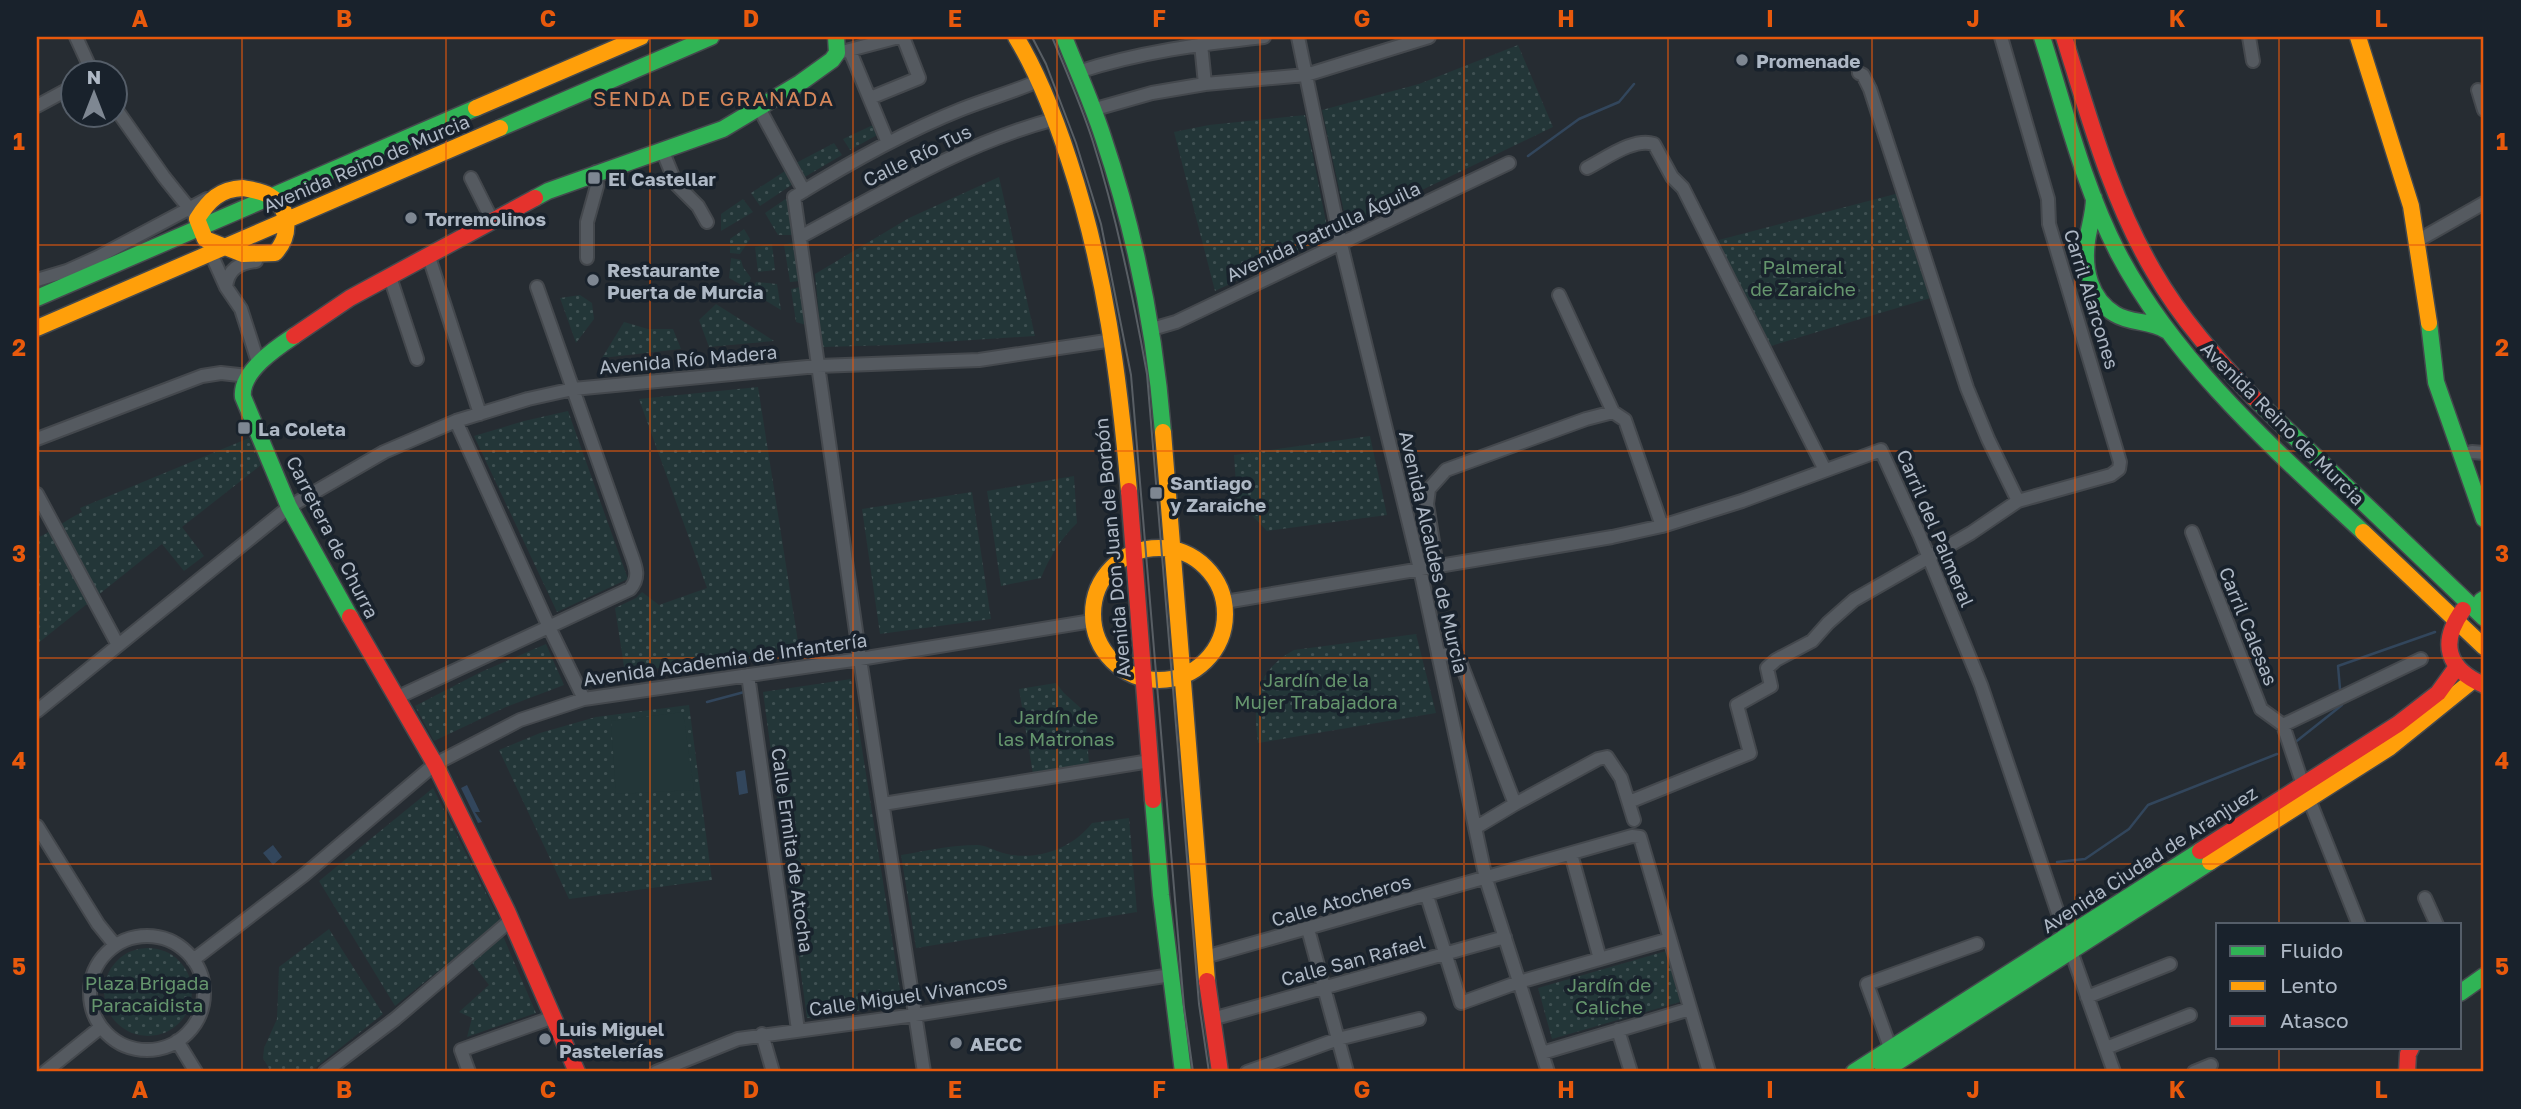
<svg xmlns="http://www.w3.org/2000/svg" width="2521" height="1109" font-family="'Golos Text',sans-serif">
<defs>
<pattern id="grass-dots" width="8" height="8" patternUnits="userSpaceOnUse" patternTransform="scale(1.75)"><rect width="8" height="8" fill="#233638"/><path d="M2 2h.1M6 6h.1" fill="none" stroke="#405153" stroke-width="1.8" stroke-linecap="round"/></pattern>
</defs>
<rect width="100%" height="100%" fill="#262c32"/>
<path fill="url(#grass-dots)" d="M 1518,45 L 1553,127 L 1347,226 L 1322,110 L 1419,84 Z
M 1305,115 L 1329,237 L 1215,291 L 1174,132 L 1209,125 Z
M 875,124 L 879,134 L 850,150 L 843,139 Z
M 834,143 L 842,155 L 803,178 L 794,164 Z
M 785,171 L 793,184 L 760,206 L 751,193 Z
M 999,177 L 1035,336 L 895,345 L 822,347 L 815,274 L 909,218 Z
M 1903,192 L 1937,296 L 1764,348 L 1711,242 Z
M 787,198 L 792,235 L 778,235 L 765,213 Z
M 743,199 L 753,212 L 721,231 L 721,214 Z
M 744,229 L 750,239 L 740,254 L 730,253 L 730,239 Z
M 794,242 L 800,281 L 790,282 L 784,245 Z
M 772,244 L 775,270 L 758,272 L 755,247 Z
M 731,258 L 741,260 L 743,267 L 751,278 L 747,288 L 729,278 Z
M 756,282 L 777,284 L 781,310 L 751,292 Z
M 800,287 L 806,325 L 796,322 L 791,289 Z
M 580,295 L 592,303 L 594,319 L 576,343 L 560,298 Z
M 716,304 L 774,341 L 709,347 L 699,320 Z
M 624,322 L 648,329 L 673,329 L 681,349 L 602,358 Z
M 758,387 L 799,648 L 625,673 L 615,608 L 636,598 L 642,592 L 659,605 L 707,588 L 639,399 Z
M 568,411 L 628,579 L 557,612 L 474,436 L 524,421 Z
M 1370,436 L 1387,515 L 1267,531 L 1237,500 L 1234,455 Z
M 249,438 L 261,465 L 182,527 L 204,556 L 184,571 L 162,544 L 37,644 L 37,538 C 53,531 65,520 82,512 L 80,508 Z
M 1074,476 L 1077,523 C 1060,540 1050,556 1041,578 L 1001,586 L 987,491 Z
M 972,492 L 991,619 L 880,634 L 862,509 Z
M 1416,634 L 1436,713 L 1258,743 C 1253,703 1254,672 1294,650 Z
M 546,644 L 564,685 L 506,707 L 434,741 L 415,706 L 481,672 Z
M 851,679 L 902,1002 L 900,1005 L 807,1018 L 763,692 Z
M 1056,683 L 1064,693 L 1085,712 L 1089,764 L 1033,774 L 1019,689 Z
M 689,705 L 712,880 L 569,899 L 499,750 L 540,733 L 596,717 Z
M 433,788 L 500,921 L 395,1006 L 319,881 Z
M 1129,818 L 1137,912 L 916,948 L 901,855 C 926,851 951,845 977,845 C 986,845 995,851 1003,853 C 1036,862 1072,849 1092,823 Z
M 329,929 L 383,1014 L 310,1072 L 271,1072 L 263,1058 L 264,1048 L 277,1019 L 279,967 Z
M 503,936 L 536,1013 L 467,1037 L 472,1018 L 459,1012 L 489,985 L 472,963 Z
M104 992a44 44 0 1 1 88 0a44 44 0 1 1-88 0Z
M 1666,951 L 1680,1002 L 1552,1039 L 1538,988 Z"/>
<path fill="#233638" d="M 683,712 L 694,790 L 616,794 L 611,721 Z"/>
<path fill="#32465c" d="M 745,770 L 748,793 L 739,795 L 736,772 Z
M 467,785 L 480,812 L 475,812 L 482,822 L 478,823 L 461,788 Z
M 273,845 L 282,857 L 273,865 L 263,853 Z"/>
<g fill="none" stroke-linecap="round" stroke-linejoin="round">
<path stroke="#32465c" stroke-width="2.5" d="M 1528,156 L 1579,119 L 1619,102 L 1634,84
M 2340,689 L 2338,666 L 2435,632
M 707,702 L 748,691
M 2293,744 L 2342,705
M 2057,862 L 2085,859 L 2129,829 L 2148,805 L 2277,754"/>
<g stroke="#44484d" stroke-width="16">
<path id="street" d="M 76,37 L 93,74
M 1298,37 L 1341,244 L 1420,569 L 1486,879 L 1548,1072
M 2249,37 L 2253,61
M 1201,44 L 1205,84
M 850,51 L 888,143
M 842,52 L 899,37
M 1078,72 C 1139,52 1201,44 1264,37
M 1859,73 L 1863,75 L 1870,89 L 1967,388 L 1988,439 L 2018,501
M 2478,90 L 2484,110
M 870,98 L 919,78 L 903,37
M 37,106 L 74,86
M 759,108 L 804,191
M 116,109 L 164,177 L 192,212
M 1092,110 L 1152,93 L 1205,84 L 1306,75 L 1429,37
M 663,152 L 676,184 L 698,206 L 707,222
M 1587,168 C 1605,159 1634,137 1654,144 L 1672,177 L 1683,188 L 1825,470
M 471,178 L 493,222
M 800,237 C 882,193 964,143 1055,119
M 2417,241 L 2484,203
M 208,247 L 226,287 L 241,309 L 259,365
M 429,257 L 480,414
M 587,258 L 587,222 L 597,186 L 596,172
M 390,277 L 417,359
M 37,280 L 67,271 L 98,257 L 207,199
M 226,287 C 228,269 239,263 256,261
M 1559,295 L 1613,412
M 1152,329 L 1176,322 L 1509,163
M 456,421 L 549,627 L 584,699
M 37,439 L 202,376 L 221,373 L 248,376
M 2462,455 L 2472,452 L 2484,453
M 37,494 L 118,645
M 2192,532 L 2261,709 L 2283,725 L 2303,785
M 1437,567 L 1427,504 L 1429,489 L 1446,470 L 1586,419 L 1613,412 L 1625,420 L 1662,526 L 1742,501 L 1881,450 L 1920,536 L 1981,685 L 2066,937
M 1225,602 L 1612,537 L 1662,526
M 1438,655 L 1455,654 L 1460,661 L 1515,804 L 1598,759 L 1607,757 L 1621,778 L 1634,820
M 748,675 L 798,1030
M 396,698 L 630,589 C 642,576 634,563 629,548 L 537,287
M 37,711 L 289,507 L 384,452 L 456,421 L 528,399 L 573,389 L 818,366 L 979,360 L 1113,340
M 2283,725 L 2421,659
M 2309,799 L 2359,925
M 1629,802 L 1750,753 L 1737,705 L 1771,686 L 1767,668 L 1776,660 L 1812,641 L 1828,623 L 1854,600 L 1971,533 L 2018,501 L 2111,475 L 2119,469 L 2120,462 L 2049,224 L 2048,199 L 2001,37
M 883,804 L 1150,761
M 37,826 L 98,924 L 115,945
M 1475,828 L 1515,804
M 1571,854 L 1600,959
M 1427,896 L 1461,1003 L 1519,982 L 1670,939
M 2425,898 L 2437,925
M 1308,929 L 1347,1072
M90 993a57 57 0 1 1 114 0a57 57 0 1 1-114 0Z
M 2071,951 L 2114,1072
M 1205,957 L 1632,836 L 1640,837 L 1709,1072
M 193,960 L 304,875 L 435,764 L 520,720 L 584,699 L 860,659 L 1092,621
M 2087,997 L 2170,964
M 1212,1019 L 1505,937
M 1618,1030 L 1631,1072
M 762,1034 L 773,1072
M 177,1041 L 196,1072
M 2106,1048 L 2190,1015
M 1891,1050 L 1867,984 L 1977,944
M 1542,1053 L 1690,1009
M 45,1072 L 101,1027
M 325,1072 L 395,1019 L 511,920
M 469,1072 L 461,1050 L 554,1017
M 656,1072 L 738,1039 L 915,1015 L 1171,975
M 924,1072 L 860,659 L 794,197 C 847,164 904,132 962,109 C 987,99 1013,92 1038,81
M 1247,1072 L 1338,1039 L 1419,1019
M 2194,1072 L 2211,1065"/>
</g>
<g stroke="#44484d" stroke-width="19">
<path id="fast" d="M 1064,37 C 1077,70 1092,103 1103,137 C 1135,232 1155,332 1163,432
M 2042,37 C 2065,109 2083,185 2118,253 C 2176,363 2273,448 2363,532
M 500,128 L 711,37
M 535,198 L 548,191 L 723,129 L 800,83 L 832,60 L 837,53 L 836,37
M 2094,198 C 2094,213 2089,227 2087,241 C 2083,269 2090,299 2115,314 C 2131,324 2151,320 2167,331
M 37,298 L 476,108
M 2429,323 L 2436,382 L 2484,519
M 294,336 C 276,348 240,372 243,397 L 289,507 L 350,617
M 2254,398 L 2484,618
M 2481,601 L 2484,599
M 1153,800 L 1161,895 L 1183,1072
M 2460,993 L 2484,976
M 1854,1072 L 2200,851
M 1882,1072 L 2210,862"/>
</g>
<g stroke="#44484d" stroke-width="19">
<path id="slow" d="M 1016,37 C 1039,75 1055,117 1069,160 C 1105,269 1119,376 1129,491
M 2358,37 L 2411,206 L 2429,323
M 476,108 L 641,37
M 243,188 C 252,190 262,191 270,196 C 291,209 291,236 275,253 L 243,254 L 205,239 L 197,219 C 209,200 220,189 243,188 Z
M 37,328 L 500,128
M 1163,432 L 1207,981
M 2363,532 L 2484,647
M1093 614a66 66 0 1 1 132 0a66 66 0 1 1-132 0Z
M 2210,862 L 2389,748 L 2472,681"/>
</g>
<g stroke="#44484d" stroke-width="19">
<path id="jam" d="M 2064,37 C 2089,117 2111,199 2154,272 C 2181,319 2217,359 2254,398
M 294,336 L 350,298 L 535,198
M 1129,491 L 1153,800
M 2463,610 C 2439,643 2447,669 2484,685
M 350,617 L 435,764 L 507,911 L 577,1072
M 2200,851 L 2398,724 L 2438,693 L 2456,668
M 1207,981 L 1220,1072
M 2407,1072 L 2408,1054 L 2411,1048"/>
</g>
<use href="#street" stroke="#555a60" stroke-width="12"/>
<use href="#fast" stroke="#30b455" stroke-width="16"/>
<use href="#slow" stroke="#ff9f0a" stroke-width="16"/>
<use href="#jam" stroke="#e5322d" stroke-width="16"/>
<path stroke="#585e64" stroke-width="2" d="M 1032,37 L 1046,64 L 1076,143 L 1101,224 L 1131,375 L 1184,1007 L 1193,1072
M 1052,37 C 1066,71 1082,107 1093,142 C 1117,218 1133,296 1147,374 L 1199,1004 L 1209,1072"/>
</g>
<path fill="none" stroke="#e8590c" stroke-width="2" stroke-opacity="0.55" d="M 242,37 L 242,1072M 446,37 L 446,1072M 650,37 L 650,1072M 853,37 L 853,1072M 1057,37 L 1057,1072M 1260,37 L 1260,1072M 1464,37 L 1464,1072M 1668,37 L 1668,1072M 1872,37 L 1872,1072M 2075,37 L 2075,1072M 2279,37 L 2279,925M 37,245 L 2484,245M 37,451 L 2484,451M 37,658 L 2484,658M 37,864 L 2484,864M 2279,1048 L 2279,1072"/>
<g fill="#7e8792" stroke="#19222c" stroke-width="2.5">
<circle cx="1742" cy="60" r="7"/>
<rect x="587" y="171" width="14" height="14" rx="3.5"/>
<circle cx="411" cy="218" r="7"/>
<circle cx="593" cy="280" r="7"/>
<rect x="237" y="421" width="14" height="14" rx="3.5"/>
<rect x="1149" y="486" width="14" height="14" rx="3.5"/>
<circle cx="545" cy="1039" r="7"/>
<circle cx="956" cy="1043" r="7"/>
</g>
<g text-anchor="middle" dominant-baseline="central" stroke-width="7" stroke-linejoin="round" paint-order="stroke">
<g font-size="19" font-weight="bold" fill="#aeb8c5" stroke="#19222c" text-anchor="start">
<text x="1756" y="60">Promenade</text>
<text x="608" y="178">El Castellar</text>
<text x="425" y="218">Torremolinos</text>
<text x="607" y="269">Restaurante<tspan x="607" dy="22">Puerta de Murcia</tspan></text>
<text x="258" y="428">La Coleta</text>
<text x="1170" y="482">Santiago<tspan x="1170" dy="22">y Zaraiche</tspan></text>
<text x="559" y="1028">Luis Miguel<tspan x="559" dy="22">Pastelerías</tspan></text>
<text x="970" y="1043">AECC</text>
</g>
<g font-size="19" fill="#aeb8c5" stroke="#19222c">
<text transform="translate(917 155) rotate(-26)">Calle Río Tus</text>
<text transform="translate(366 163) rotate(-23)">Avenida Reino de Murcia</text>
<text transform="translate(1323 231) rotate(-25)">Avenida Patrulla Águila</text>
<text transform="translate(2092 299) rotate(73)">Carril Alarcones</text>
<text transform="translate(688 359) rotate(-5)">Avenida Río Madera</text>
<text transform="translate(2283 423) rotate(45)">Avenida Reino de Murcia</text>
<text transform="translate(1936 528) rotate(67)">Carril del Palmeral</text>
<text transform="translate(333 537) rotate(63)">Carretera de Churra</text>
<text transform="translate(1112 548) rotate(-95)">Avenida Don Juan de Borbón</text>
<text transform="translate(1434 552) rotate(77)">Avenida Alcaldes de Murcia</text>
<text transform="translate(2249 626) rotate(68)">Carril Calesas</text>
<text transform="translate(725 659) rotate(-8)">Avenida Academia de Infantería</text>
<text transform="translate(793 850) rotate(82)">Calle Ermita de Atocha</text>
<text transform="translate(2149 859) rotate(-33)">Avenida Ciudad de Aranjuez</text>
<text transform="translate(1341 900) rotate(-16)">Calle Atocheros</text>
<text transform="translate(1353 960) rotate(-15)">Calle San Rafael</text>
<text transform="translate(908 995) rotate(-8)">Calle Miguel Vivancos</text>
</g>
<g font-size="19" fill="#65956d" stroke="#19222c">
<text x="1803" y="266">Palmeral<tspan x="1803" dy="22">de Zaraiche</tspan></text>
<text x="1316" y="679">Jardín de la<tspan x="1316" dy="22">Mujer Trabajadora</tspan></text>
<text x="1056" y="716">Jardín de<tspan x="1056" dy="22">las Matronas</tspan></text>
<text x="147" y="982">Plaza Brigada<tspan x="147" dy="22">Paracaidista</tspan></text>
<text x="1609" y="984">Jardín de<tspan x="1609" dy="22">Caliche</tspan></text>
</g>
<g font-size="21" letter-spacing="2" fill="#d4865a" stroke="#19222c">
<text x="714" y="98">SENDA DE GRANADA</text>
</g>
</g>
<rect width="2521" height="1109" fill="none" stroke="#19222c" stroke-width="77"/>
<rect x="2216" y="923" width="245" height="126" fill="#19222c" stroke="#555e69" stroke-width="2"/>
<rect x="2230" y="946" width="35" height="10" fill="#30b455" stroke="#555e69" stroke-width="2"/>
<text x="2280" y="958" font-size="21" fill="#aeb8c5">Fluido</text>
<rect x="2230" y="981" width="35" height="10" fill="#ff9f0a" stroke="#555e69" stroke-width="2"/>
<text x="2280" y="993" font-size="21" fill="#aeb8c5">Lento</text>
<rect x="2230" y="1016" width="35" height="10" fill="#e5322d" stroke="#555e69" stroke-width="2"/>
<text x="2280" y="1028" font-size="21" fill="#aeb8c5">Atasco</text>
<g transform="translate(94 94)"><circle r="33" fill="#19222c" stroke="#555e69" stroke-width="2"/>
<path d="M0-5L12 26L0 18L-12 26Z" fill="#7e8792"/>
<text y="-10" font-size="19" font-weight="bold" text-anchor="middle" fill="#aeb8c5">N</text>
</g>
<rect x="38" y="38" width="2444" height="1032" fill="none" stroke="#e8590c" stroke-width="2.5"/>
<g font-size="23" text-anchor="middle" font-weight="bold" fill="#e8590c">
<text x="140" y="27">A</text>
<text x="344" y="27">B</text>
<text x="548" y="27">C</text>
<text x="751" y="27">D</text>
<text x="955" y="27">E</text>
<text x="1159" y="27">F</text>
<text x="1362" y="27">G</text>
<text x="1566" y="27">H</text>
<text x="1770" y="27">I</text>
<text x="1973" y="27">J</text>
<text x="2177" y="27">K</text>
<text x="2381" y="27">L</text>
<text x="19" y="150">1</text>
<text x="2502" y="150">1</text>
<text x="19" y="356">2</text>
<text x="2502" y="356">2</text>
<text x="19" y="562">3</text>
<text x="2502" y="562">3</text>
<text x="19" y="769">4</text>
<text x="2502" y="769">4</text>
<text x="19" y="975">5</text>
<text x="2502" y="975">5</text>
<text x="140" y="1098">A</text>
<text x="344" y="1098">B</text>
<text x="548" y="1098">C</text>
<text x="751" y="1098">D</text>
<text x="955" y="1098">E</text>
<text x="1159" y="1098">F</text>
<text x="1362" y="1098">G</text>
<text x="1566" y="1098">H</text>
<text x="1770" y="1098">I</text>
<text x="1973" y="1098">J</text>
<text x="2177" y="1098">K</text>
<text x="2381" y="1098">L</text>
</g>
</svg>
